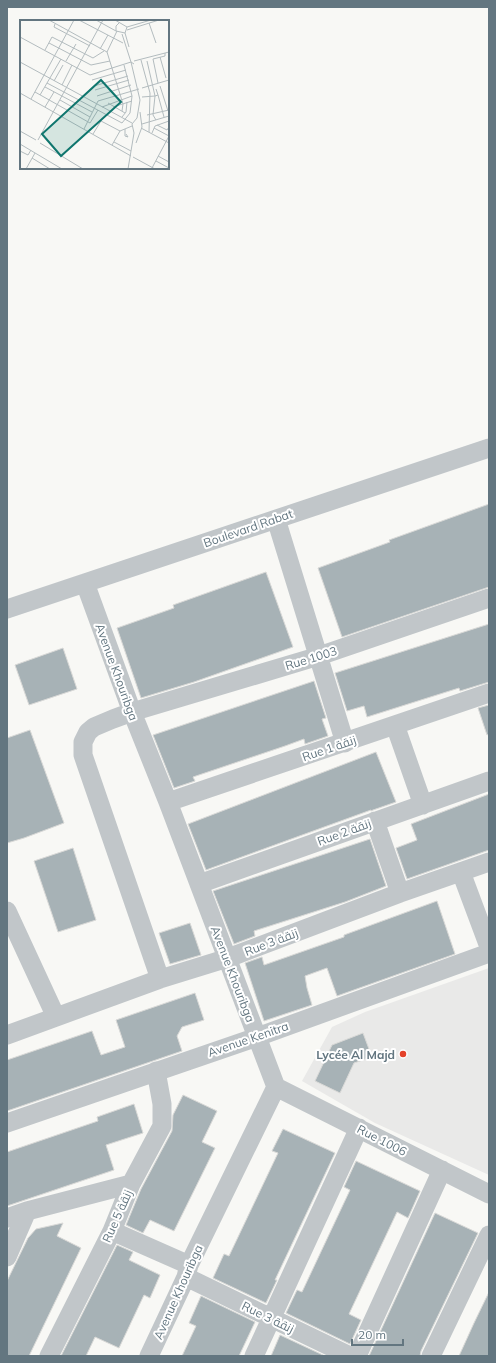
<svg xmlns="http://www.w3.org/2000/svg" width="496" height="1363" font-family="Mulish,Cairo,sans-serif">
<rect width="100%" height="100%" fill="#f8f8f5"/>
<path fill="#e9e9e8" d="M 489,968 L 489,1175 L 375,1123 L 302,1081 L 332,1027 L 365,1012 Z"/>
<path fill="#a7b2b6" stroke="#d9d9d7" d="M 489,504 L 489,587 L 342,637 L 318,568 L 390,542 L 389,540 Z
M 266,572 L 293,647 L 194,682 L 141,698 L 117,628 L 174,608 L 173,605 Z
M 489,624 L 489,682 L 460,691 L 459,688 L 367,717 L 364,706 L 347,711 L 335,673 Z
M 63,648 L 77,689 L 29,705 L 15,665 Z
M 314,681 L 326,718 L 322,719 L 328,736 L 305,744 L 304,739 L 285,746 L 193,777 L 195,781 L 174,788 L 153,735 Z
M 489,705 L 489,734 L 487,735 L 478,708 Z
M 30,730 L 64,823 L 24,838 L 7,843 L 7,738 Z
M 376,752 L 396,802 L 373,810 L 371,811 L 371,810 L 206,870 L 188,824 Z
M 489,794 L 489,850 L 407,879 L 396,848 L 417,840 L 411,824 Z
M 370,839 L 386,886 L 345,902 L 254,931 L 255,936 L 234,944 L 213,891 Z
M 73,848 L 96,920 L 58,932 L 34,861 Z
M 437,901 L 455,954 L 337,996 L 327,968 L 305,976 L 307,988 L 312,1005 L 264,1021 L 245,963 L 262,957 L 264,965 L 344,937 L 344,935 Z
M 190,923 L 201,955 L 170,964 L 159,933 Z
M 195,993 L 204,1020 L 182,1027 L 177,1036 L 182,1051 L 7,1111 L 7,1060 L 92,1031 L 101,1055 L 125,1047 L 116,1020 Z
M 363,1033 L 372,1057 L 354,1063 L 340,1093 L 315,1081 L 332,1045 Z
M 183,1095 L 217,1111 L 202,1142 L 215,1148 L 174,1231 L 150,1220 L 143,1233 L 126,1225 L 141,1189 L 172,1131 L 173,1115 Z
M 134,1104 L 143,1133 L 106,1145 L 114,1170 L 7,1206 L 7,1152 L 98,1121 L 97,1117 Z
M 283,1129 L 335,1153 L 275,1280 L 277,1280 L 266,1303 L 213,1278 L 224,1254 L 229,1256 L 278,1153 L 272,1151 Z
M 356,1161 L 420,1191 L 408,1218 L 397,1212 L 349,1314 L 361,1320 L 350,1344 L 286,1313 L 297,1290 L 302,1292 L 350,1190 L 344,1187 Z
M 435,1213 L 478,1233 L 421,1351 L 420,1356 L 369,1356 Z
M 63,1223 L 57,1236 L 81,1248 L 29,1356 L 7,1356 L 7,1281 L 28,1238 L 36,1229 Z
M 117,1245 L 133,1252 L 129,1260 L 160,1275 L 150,1298 L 144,1295 L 119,1348 L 95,1337 L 86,1356 L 61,1356 Z
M 489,1292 L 489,1356 L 459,1356 L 474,1323 Z
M 201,1296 L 255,1322 L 239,1356 L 182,1356 L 196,1326 L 189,1323 Z
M 280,1335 L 325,1356 L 271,1356 Z"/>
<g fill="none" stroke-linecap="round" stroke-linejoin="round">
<path stroke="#c1c6c9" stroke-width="19" d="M 276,519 L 345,743
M 85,583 L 132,712 L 168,802 L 276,1087 L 189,1265 L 186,1277 L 149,1356
M 7,609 L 489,448
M 395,725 L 423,805
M 168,802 L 489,693
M 375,821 L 400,893
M 461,872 L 489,947
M 199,884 L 489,781
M 7,911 L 56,1017
M 160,979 L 83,755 L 83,742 L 88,732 L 94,727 L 113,719 L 132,712 L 319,656 L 489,598
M 7,1035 L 160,979 L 228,958 L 400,893 L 489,862
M 276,1087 L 489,1194
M 7,1123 L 257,1037 L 489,953
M 7,1218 L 27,1211 L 131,1184
M 112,1231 L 189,1265
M 7,1257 L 27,1211
M 186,1277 L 350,1356
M 49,1356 L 112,1231 L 131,1184 L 162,1126 L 162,1104 L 156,1071
M 254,1356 L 359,1128
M 357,1356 L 442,1170
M 431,1356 L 489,1235"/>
</g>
<circle fill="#e44129" stroke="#fff" stroke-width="1.5" cx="403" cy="1054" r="4"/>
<g text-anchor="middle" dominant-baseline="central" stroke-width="4" stroke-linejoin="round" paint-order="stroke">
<g font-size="12" fill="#637680" stroke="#fff">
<text transform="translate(248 528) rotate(-19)">Boulevard Rabat</text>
<text transform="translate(311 658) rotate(-17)">Rue 1003</text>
<text transform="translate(117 672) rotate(70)">Avenue Khouribga</text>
<text transform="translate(329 748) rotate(-19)">Rue 1 زنقة</text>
<text transform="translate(344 832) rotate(-20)">Rue 2 زنقة</text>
<text transform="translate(271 942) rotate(-21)">Rue 3 زنقة</text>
<text transform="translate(233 974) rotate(69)">Avenue Khouribga</text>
<text transform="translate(248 1039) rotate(-19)">Avenue Kenitra</text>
<text transform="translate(382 1140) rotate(27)">Rue 1006</text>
<text transform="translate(117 1216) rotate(-66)">Rue 5 زنقة</text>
<text transform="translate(178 1292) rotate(-66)">Avenue Khouribga</text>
<text transform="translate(268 1317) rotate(26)">Rue 3 زنقة</text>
</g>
<g font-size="12" font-weight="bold" fill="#637680" stroke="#fff" text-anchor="end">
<text x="395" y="1054">Lycée Al Majd</text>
</g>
</g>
<g transform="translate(20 20)">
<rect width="149" height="149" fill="#f8f8f5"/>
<path fill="none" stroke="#b3bcbf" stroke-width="1" d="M 29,0 L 87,32 L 103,84 L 102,91M 59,0 L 103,23M 76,0 L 96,11M 95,0 L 107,7 L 105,13 L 96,11 L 96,6 L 99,3M 129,3 L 136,23M 35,4 L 34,7 L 70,26M 107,7 L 131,0M 107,10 L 139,0M 105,13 L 109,27M 102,14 L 111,42M 0,17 L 70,55M 29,23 L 71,45 L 90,41M 80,29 L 88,15M 25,30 L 32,17 L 73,38 L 84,31M 87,32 L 97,11M 140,37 L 146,58M 133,39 L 138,63M 133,39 L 145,36 L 145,33M 121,40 L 130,73 L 129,112M 46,41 L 56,24M 114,41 L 149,32M 0,42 L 112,103M 70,55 L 111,42M 72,60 L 106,50M 34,61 L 43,45M 27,63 L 102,103 L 110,93 L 112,76 L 104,45M 42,65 L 52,45M 74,66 L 108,56M 140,66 L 148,91M 25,67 L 72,92M 122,68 L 149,60M 75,70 L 109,60M 15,72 L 70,103 L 78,90M 0,73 L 111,136M 20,75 L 41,39M 138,75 L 144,97M 77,76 L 111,65M 122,77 L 135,76 L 127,41M 11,79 L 54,0M 40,80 L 70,97M 88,83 L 105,93M 25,87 L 34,72M 82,87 L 112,76M 93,87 L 112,81M 127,95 L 149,90M 102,97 L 106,92 L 107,82M 136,100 L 133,95 L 135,76 L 138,75 L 136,69M 122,104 L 149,96M 137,105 L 147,110 L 149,107M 121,108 L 149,123M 134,108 L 149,116M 64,109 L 78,81 L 119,69M 105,109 L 105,116 L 108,117 L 106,114M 0,111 L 16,120M 132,113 L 135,106 L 149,101M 73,114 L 81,101 L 100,111M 18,120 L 83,0M 94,122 L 111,131M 20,123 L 63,149M 116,123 L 122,107 L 120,92M 0,124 L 42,149M 92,125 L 100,111 L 112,106M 0,131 L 8,135 L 11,130M 138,136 L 149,142M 113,137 L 135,149M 12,138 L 30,149M 136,141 L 149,148M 132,148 L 149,116M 6,149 L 15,133M 108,149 L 114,113 L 112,104 L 117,98 L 120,80 L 111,42 L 114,44"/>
<path fill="#0f766e" fill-opacity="0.15" stroke="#0f766e" stroke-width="2" d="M 81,60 L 101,82 L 41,136 L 22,114 Z"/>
<rect width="149" height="149" fill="none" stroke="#637680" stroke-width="2"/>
</g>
<rect width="496" height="1363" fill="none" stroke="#637680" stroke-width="16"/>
<path d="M352 1339v6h51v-6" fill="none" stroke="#637680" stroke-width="2"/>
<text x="358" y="1339" font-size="12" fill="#637680" stroke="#ffffff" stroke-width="3" paint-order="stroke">20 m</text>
</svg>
